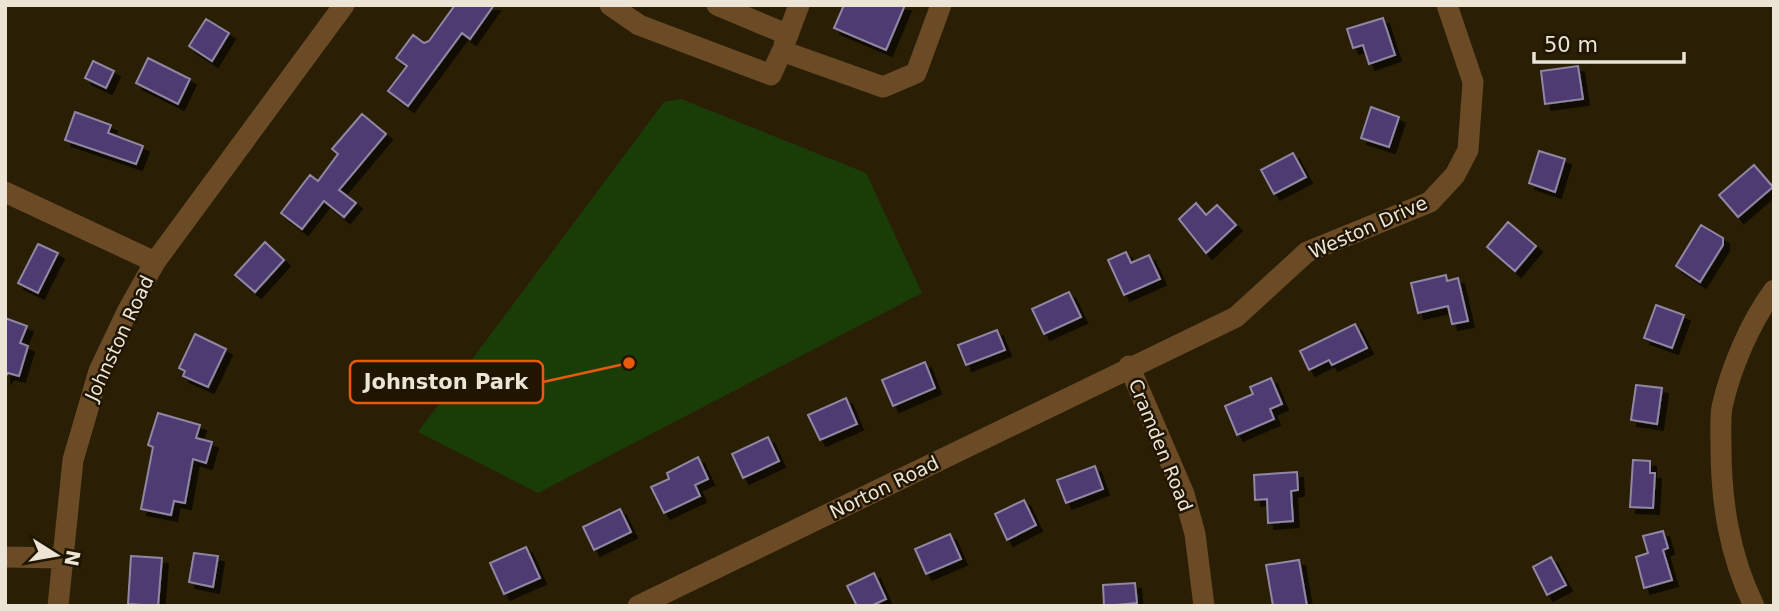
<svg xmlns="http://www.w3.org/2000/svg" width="1779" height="611" font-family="'DejaVu Sans',sans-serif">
<defs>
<filter id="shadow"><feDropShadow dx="6" dy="6" stdDeviation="0" flood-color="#0009"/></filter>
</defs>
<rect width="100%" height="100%" fill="#2a1e05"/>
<path fill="#1a3d08" d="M 681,99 L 866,173 L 922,293 L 538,493 L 418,432 L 664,102 Z"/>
<path fill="#4e3b72" stroke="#8f87a3" stroke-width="2" filter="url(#shadow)" d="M 455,5 L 494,5 L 470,39 L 462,33 L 408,106 L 388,91 L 407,66 L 396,58 L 413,35 L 424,43 L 429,41 Z
M 844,5 L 905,5 L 886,50 L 834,28 Z
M 1383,18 L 1395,55 L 1369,64 L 1363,45 L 1353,48 L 1347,29 Z
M 206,19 L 229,33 L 212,61 L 189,46 Z
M 148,58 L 190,79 L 178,104 L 136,83 Z
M 93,61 L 114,71 L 106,88 L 85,78 Z
M 1578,66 L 1583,99 L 1545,104 L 1541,71 Z
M 1371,107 L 1399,117 L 1389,147 L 1361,138 Z
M 75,112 L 111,125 L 108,133 L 143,146 L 136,164 L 65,140 Z
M 362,114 L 386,134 L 339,190 L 356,203 L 344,217 L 324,201 L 302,229 L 281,213 L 310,175 L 318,181 L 338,154 L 332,149 Z
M 1539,151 L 1565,159 L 1555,192 L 1529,183 Z
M 1293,153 L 1306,177 L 1274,194 L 1261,170 Z
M 1754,165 L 1773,187 L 1738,217 L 1719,195 Z
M 1196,203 L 1206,215 L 1217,205 L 1236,225 L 1206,253 L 1179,219 Z
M 1508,222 L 1536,246 L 1515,271 L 1487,247 Z
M 1701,225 L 1723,238 L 1723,245 L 1700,282 L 1676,266 Z
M 265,242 L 284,260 L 255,292 L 235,275 Z
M 38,244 L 58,253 L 38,293 L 18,283 Z
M 1126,252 L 1131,263 L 1149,255 L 1160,279 L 1124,295 L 1108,260 Z
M 1446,275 L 1447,281 L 1458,278 L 1468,321 L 1452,324 L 1448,306 L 1418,313 L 1411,283 Z
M 1069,292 L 1081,317 L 1044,334 L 1032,309 Z
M 1656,305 L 1684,315 L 1672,348 L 1644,338 Z
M 5,318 L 27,326 L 20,343 L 28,346 L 19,376 L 8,373 L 5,377 Z
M 1355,324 L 1367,348 L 1332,365 L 1329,360 L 1309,370 L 1300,351 Z
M 997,330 L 1005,350 L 966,365 L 958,345 Z
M 195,334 L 226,349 L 208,387 L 183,376 L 185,371 L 179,368 Z
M 925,362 L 935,388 L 893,406 L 882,380 Z
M 1271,378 L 1282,404 L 1270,409 L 1274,419 L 1237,435 L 1225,406 L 1253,394 L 1250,387 Z
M 1636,385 L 1662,388 L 1657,424 L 1631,420 Z
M 846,398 L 857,424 L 820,440 L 808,415 Z
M 158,413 L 200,425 L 196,438 L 212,442 L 206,463 L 193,459 L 185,503 L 174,501 L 171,515 L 141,509 L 153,447 L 148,445 Z
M 768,437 L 779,461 L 743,478 L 732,454 Z
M 698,457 L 708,479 L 695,485 L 700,496 L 664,513 L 651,487 L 669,479 L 667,473 Z
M 1633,460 L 1650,461 L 1650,473 L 1655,473 L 1653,508 L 1630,507 Z
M 1095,466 L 1103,489 L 1066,503 L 1057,480 Z
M 1297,472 L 1298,490 L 1291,491 L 1293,521 L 1268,523 L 1267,499 L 1255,500 L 1254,475 Z
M 1024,500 L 1036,525 L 1007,540 L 995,514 Z
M 620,509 L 631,532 L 594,550 L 583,527 Z
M 1663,531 L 1668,548 L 1663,550 L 1672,580 L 1644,588 L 1636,557 L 1648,553 L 1643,536 Z
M 950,534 L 961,559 L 926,574 L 915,549 Z
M 526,547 L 540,578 L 504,594 L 490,563 Z
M 194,553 L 218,556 L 213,587 L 189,582 Z
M 131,556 L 162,558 L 158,606 L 128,604 Z
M 1551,557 L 1566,585 L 1547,595 L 1533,567 Z
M 1299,560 L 1307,606 L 1273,606 L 1266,565 Z
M 874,573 L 886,599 L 871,606 L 857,606 L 847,586 Z
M 1135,583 L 1137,603 L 1104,606 L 1103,585 Z"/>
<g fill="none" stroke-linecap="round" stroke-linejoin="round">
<path stroke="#6a4b25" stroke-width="21" d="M 610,5 L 639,25 L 771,75 L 782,51 L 883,87 L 916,73 L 941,5
M 717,5 L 786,34
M 784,45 L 799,5
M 5,192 L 155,262
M 1129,366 L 1184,494 L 1195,534 L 1204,606
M 5,557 L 61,558
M 58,606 L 73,460 L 99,371 L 127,312 L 155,262 L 344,5
M 638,606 L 1236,317 L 1307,252 L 1430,202 L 1455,175 L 1468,150 L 1473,82 L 1447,5
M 1754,606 C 1729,554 1721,502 1721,445 C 1721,433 1720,419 1722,407 C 1731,367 1750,323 1774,290"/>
</g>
<g text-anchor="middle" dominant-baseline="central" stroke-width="5" stroke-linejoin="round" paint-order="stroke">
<g font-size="19" fill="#ece5d6" stroke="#201500">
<text transform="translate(1368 227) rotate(-24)">Weston Drive</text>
<text transform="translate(119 338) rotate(-65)">Johnston Road</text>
<text transform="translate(1161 445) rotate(68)">Cramden Road</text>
<text transform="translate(884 487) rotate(-26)">Norton Road</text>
</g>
</g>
<path fill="none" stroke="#e8590c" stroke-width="2.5" d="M629 363L543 382"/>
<circle fill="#e8590c" stroke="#201500" stroke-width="2.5" cx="629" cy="363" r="7"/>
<rect fill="#201500" stroke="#e8590c" stroke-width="2.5" x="350" y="361" width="193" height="42" rx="7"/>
<g font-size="21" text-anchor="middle" font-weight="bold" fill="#ece5d6">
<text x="446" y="389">Johnston Park</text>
</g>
<rect width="1779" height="611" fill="none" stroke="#ece5d6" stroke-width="14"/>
<g transform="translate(56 555) rotate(101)" stroke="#201500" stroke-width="5" paint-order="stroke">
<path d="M0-5L12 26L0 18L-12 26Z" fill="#ece5d6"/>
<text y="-10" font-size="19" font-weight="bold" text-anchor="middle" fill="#ece5d6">N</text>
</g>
<path d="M1534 52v10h150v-10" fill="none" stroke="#ece5d6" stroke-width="3.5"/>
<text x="1544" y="52" font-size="21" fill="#ece5d6" stroke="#201500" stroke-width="5" paint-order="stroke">50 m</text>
</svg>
